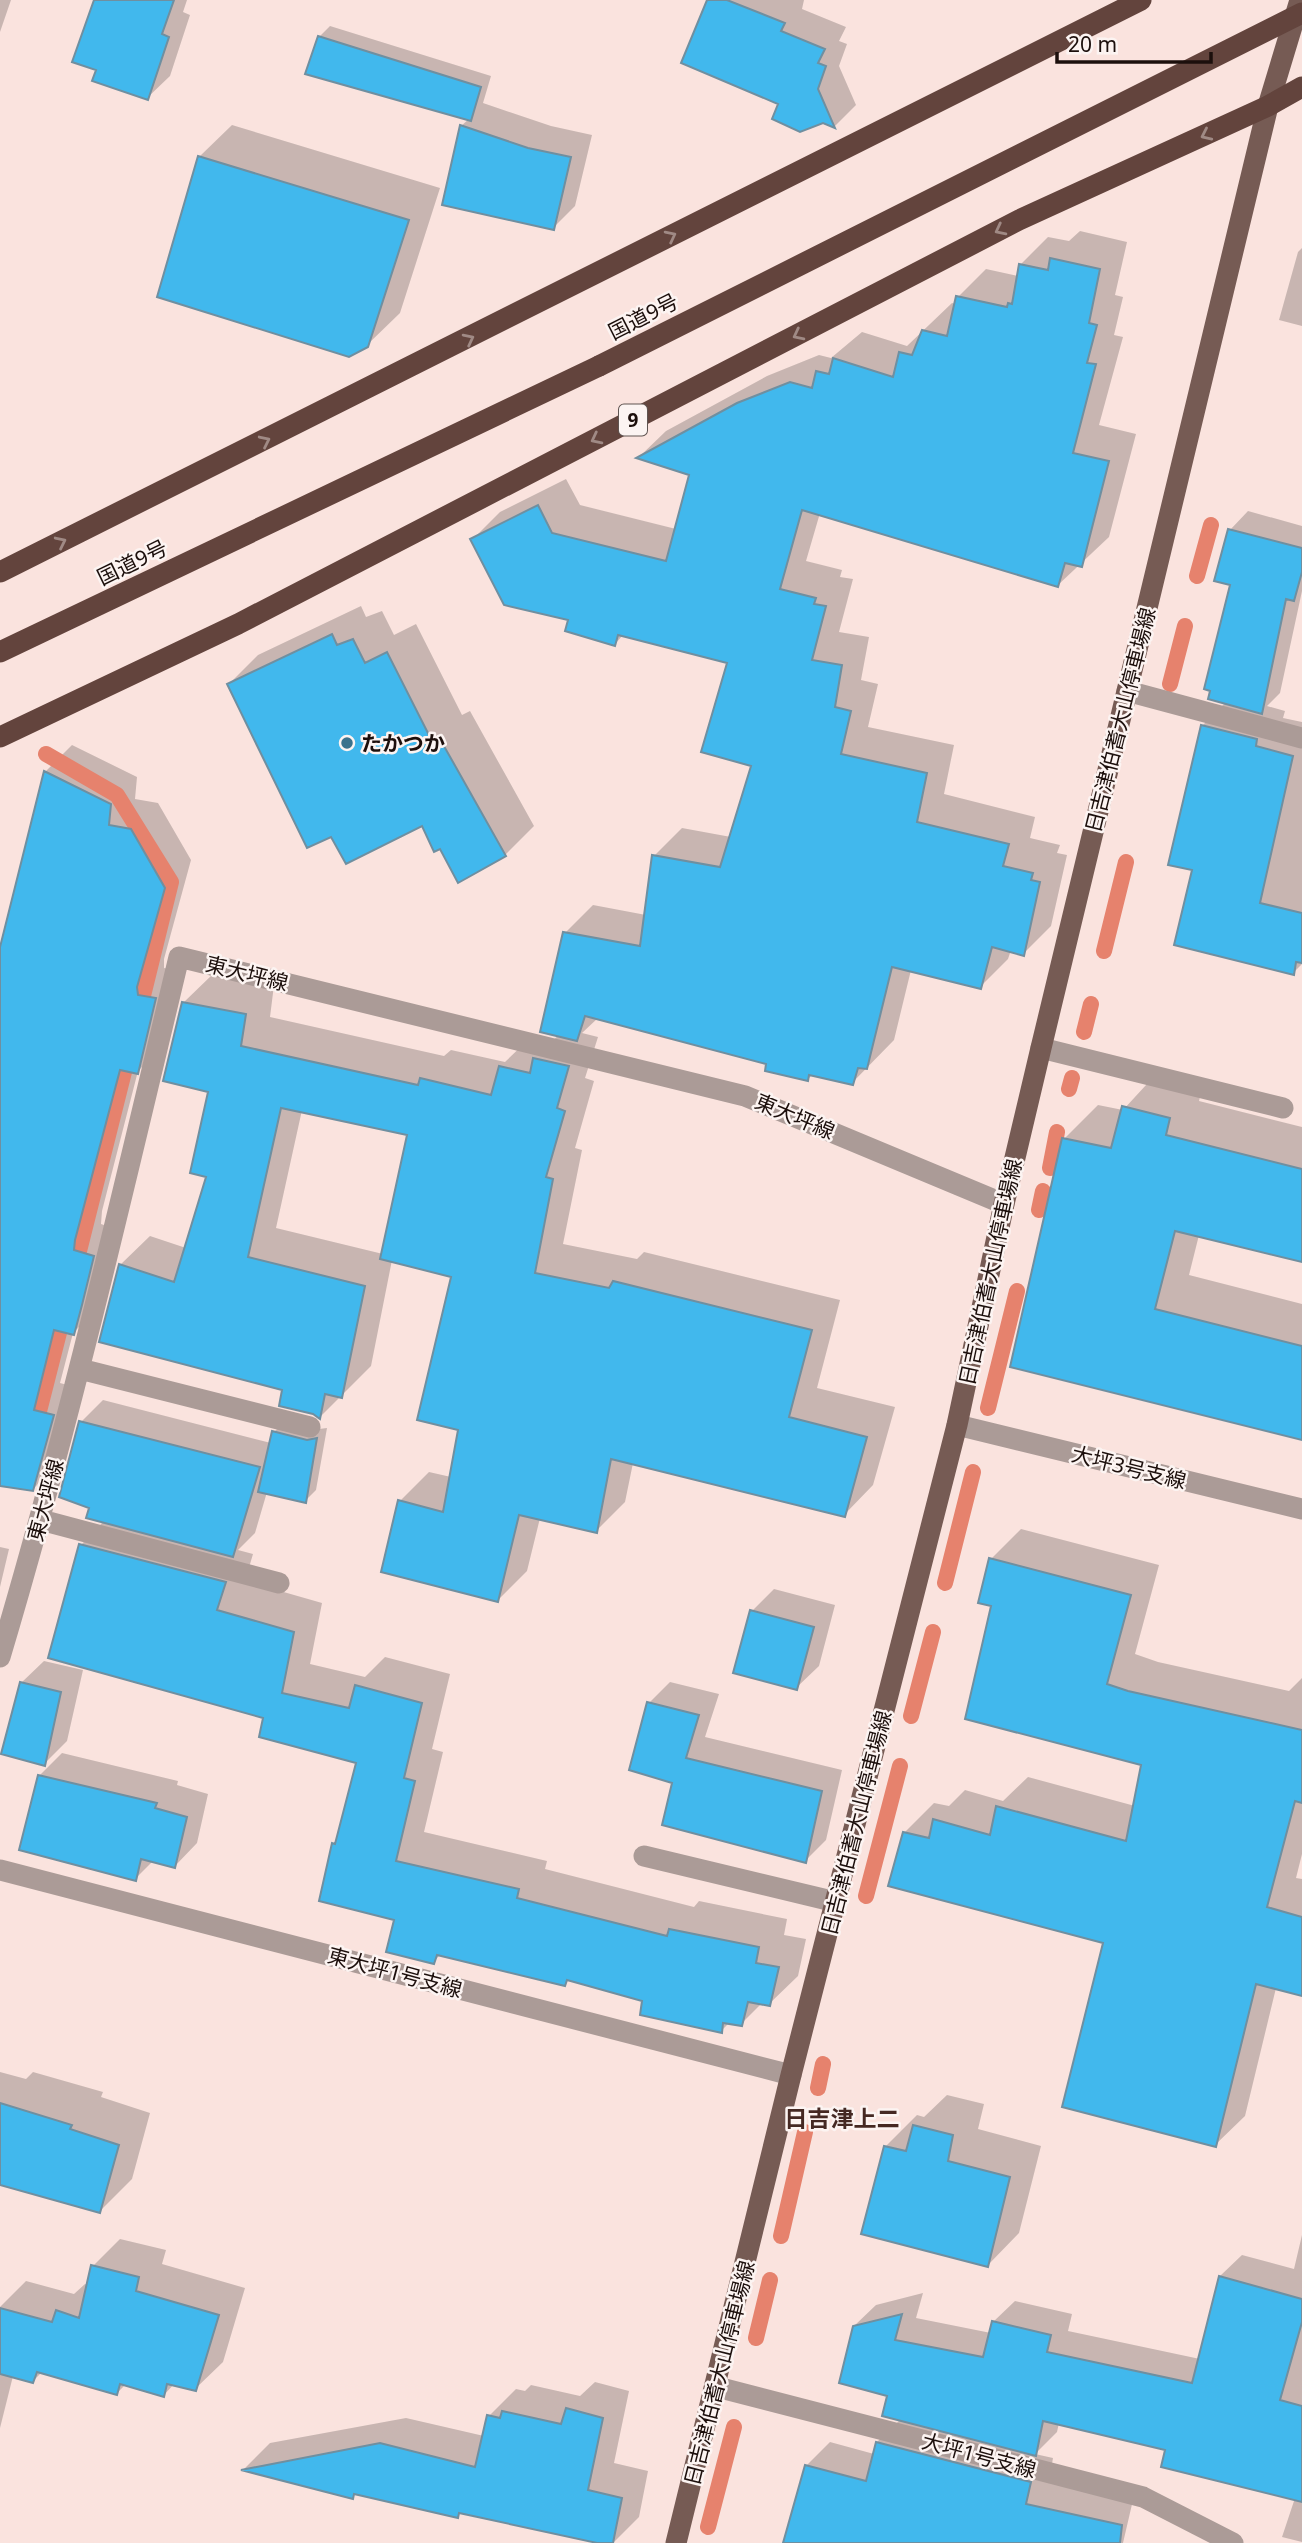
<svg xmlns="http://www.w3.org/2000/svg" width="1302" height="2543" font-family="'Noto Sans','Noto Sans JP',sans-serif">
<rect width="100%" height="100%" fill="#fae3de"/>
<path fill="#0003" fill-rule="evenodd" d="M 0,0 L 11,0 L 0,32 Z
M 96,0 L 187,0 L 183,12 L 190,15 L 170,76 L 147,98 L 98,69 Z
M 709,0 L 804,0 L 802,9 L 846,27 L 839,41 L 847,44 L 839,66 L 856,105 L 835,126 L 780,103 Z
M 330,26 L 491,76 L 483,103 L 551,126 L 592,135 L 575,206 L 553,228 L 461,126 L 469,119 L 319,37 Z
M 232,125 L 440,188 L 400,313 L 367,345 L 199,157 Z
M 1080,231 L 1127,242 L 1115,295 L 1123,297 L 1114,335 L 1123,337 L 1099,425 L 1136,434 L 1109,537 L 1058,585 L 820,513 L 806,561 L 842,570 L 840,577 L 853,579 L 839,632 L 869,637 L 861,680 L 878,684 L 868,727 L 954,745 L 944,794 L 1035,817 L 1030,838 L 1060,845 L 1057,853 L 1067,855 L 1051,926 L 1023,954 L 1011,950 L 1008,959 L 980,987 L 911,970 L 894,1040 L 852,1083 L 813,1074 L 807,1080 L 768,1062 L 598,1018 L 582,1033 L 598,1037 L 585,1078 L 594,1081 L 575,1148 L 582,1150 L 563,1244 L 637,1259 L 644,1252 L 840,1300 L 817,1388 L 895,1407 L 873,1485 L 844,1515 L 633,1463 L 625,1502 L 596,1531 L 540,1518 L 527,1571 L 498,1600 L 400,1501 L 429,1472 L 451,1477 L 460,1428 L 453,1275 L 392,1260 L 371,1366 L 320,1417 L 120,1265 L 150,1236 L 186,1248 L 208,1176 L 210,1091 L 183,1003 L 213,974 L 274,985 L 270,1017 L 444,1056 L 451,1050 L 505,1062 L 530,1038 L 551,1042 L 559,1035 L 565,933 L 593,905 L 646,915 L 654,856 L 682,828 L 731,837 L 753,765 L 729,661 L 623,635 L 615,644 L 570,619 L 472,540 L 500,512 L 566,479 L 580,505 L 676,529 L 691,473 L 639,457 L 666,431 L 767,376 L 819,355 L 831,358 L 862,332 L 907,346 L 952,303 L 956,304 L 958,297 L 986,269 L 1018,276 L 1020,265 L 1048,237 L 1069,241 ZM 302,1110 L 409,1134 L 383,1254 L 276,1228 Z
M 1302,248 L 1302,326 L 1279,320 L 1298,252 Z
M 1248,511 L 1302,526 L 1302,591 L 1280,693 L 1267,706 L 1285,711 L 1283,718 L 1302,722 L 1302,964 L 1293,973 L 1194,869 L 1170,863 L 1203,725 L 1226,702 L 1233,584 L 1230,530 Z
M 361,606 L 366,617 L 382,611 L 394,635 L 416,624 L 462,715 L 470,711 L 534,826 L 505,855 L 441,846 L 423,824 L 332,835 L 229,684 L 258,655 Z
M 72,745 L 137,777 L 135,799 L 158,803 L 191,860 L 164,959 L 164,968 L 182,971 L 164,1045 L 138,1071 L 102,1211 L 101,1224 L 119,1230 L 100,1306 L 73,1333 L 60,1383 L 79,1388 L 60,1462 L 33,1489 L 0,1480 L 0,950 L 46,771 Z
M 1158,1072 L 1203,1084 L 1199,1101 L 1302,1127 L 1302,1260 L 1199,1235 L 1189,1275 L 1302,1304 L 1302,1438 L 1012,1366 L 1064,1139 L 1098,1105 L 1123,1110 Z
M 103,1400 L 271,1443 L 274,1432 L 285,1421 L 319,1429 L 327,1428 L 316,1490 L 305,1501 L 267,1492 L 255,1533 L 238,1550 L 253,1554 L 245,1581 L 322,1603 L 310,1664 L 365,1677 L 385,1657 L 450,1674 L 432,1749 L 443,1752 L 424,1832 L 547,1861 L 545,1869 L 694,1907 L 699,1901 L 787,1919 L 784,1935 L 806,1939 L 798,1976 L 769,2004 L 762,2003 L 741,2024 L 730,2022 L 721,2031 L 644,2000 L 569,1979 L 565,1984 L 441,1954 L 433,1962 L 396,1919 L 321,1900 L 334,1843 L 338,1839 L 359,1762 L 81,1545 L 104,1521 L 91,1507 L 81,1422 Z
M 1021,1529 L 1159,1565 L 1135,1654 L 1158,1662 L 1289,1691 L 1302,1678 L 1302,1854 L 1296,1878 L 1302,1879 L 1302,1994 L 1276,1988 L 1245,2116 L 1215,2145 L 1105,1942 L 904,1833 L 934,1803 L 949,1806 L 965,1790 L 1003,1801 L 1028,1777 L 1135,1806 L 1143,1763 L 994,1605 L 991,1559 Z
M 0,1547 L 9,1549 L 0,1587 Z
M 774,1589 L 835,1605 L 819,1666 L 796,1688 L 752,1611 Z
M 44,1661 L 83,1670 L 67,1741 L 44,1764 L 21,1683 Z
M 670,1682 L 719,1694 L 705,1737 L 842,1770 L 826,1840 L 805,1861 L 674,1782 L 649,1703 Z
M 62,1753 L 178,1781 L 177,1785 L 208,1794 L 197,1843 L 175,1866 L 154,1860 L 135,1879 L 39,1776 Z
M 0,2072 L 26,2079 L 33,2072 L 103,2092 L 101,2097 L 150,2113 L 132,2179 L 100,2211 L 0,2183 Z
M 947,2095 L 984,2104 L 978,2129 L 1041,2146 L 1019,2233 L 988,2265 L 885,2147 L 917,2115 L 924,2117 Z
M 1302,2235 L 1302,2542 L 1282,2537 L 1295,2498 L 1168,2449 L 1059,2423 L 1057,2432 L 1035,2454 L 1053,2458 L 1049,2481 L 1133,2500 L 1123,2543 L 785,2543 L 806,2466 L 830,2442 L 874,2454 L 877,2442 L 901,2419 L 854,2326 L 876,2305 L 923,2293 L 916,2318 L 991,2333 L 993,2322 L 1015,2301 L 1072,2314 L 1068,2331 L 1200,2359 L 1220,2276 L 1242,2255 L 1294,2269 Z
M 120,2239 L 166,2250 L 162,2264 L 245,2288 L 223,2362 L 195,2389 L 174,2384 L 164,2395 L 126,2384 L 117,2393 L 43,2371 L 33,2381 L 13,2376 L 0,2428 L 0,2307 L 26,2281 L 74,2294 L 85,2284 L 88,2285 L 93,2266 Z
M 595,2382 L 629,2391 L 614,2463 L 648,2471 L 639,2517 L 613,2543 L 461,2512 L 457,2516 L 356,2493 L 353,2497 L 244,2469 L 270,2443 L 406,2418 L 484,2436 L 489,2416 L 516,2389 L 525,2391 L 531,2385 L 580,2396 Z"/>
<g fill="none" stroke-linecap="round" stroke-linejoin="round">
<path stroke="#e6826d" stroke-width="16" d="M 1197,576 L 1211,525
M 1170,684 L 1185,626
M 46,754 L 117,795 L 171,882 L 138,1016
M 1104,951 L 1126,862
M 1084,1032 L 1091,1004
M 1069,1089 L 1072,1078
M 1050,1168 L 1057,1132
M 1039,1210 L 1043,1191
M 74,1271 L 129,1052
M 988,1408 L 1017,1291
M 34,1431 L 64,1313
M 945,1583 L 973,1472
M 911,1716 L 933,1632
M 866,1896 L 900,1766
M 818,2088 L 823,2064
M 781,2236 L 805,2132
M 756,2338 L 770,2280
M 708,2527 L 734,2427"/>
</g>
<path fill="#41b8ed" stroke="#6f8fa0" stroke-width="2" d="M 94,0 L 174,0 L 162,34 L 169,37 L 148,100 L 92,81 L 96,70 L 72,62 Z
M 707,0 L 727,0 L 785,23 L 781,31 L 825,49 L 818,63 L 826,66 L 818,89 L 835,128 L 823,123 L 800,132 L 772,119 L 778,104 L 681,63 Z
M 318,36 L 481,87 L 471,121 L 305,74 Z
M 460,125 L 528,148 L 571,157 L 554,230 L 442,205 Z
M 198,156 L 409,220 L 368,347 L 349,357 L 157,297 Z
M 1050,258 L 1100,269 L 1089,323 L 1097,325 L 1087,363 L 1096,364 L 1073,453 L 1109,461 L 1082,567 L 1065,563 L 1058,587 L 802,510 L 780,589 L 816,598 L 814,604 L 826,606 L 812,660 L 842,665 L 835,707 L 851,711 L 841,754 L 927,773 L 917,822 L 1009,844 L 1003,866 L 1033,873 L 1031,880 L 1040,882 L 1024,956 L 992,947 L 981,989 L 892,967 L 867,1069 L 858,1068 L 853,1085 L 809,1075 L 808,1081 L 765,1071 L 766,1064 L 585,1016 L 577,1041 L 540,1032 L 563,932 L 640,946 L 652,855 L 720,867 L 751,766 L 701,752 L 727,663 L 618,635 L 615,646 L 565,631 L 568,620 L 504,605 L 470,539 L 538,505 L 552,533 L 666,561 L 689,475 L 636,458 L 737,403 L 790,382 L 812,388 L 816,371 L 829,374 L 833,358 L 893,377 L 899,352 L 912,355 L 922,330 L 947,336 L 956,296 L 1007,307 L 1008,303 L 1012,304 L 1019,264 L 1048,270 Z
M 1228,529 L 1302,548 L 1302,572 L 1294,601 L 1286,599 L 1262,714 L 1208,699 L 1210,691 L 1204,689 L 1230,585 L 1214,581 Z
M 332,634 L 337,645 L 353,639 L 365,663 L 387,652 L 433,743 L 440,739 L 506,856 L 458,883 L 440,849 L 434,852 L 422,826 L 346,864 L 331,837 L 307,848 L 227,684 Z
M 1201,725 L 1257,739 L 1256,746 L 1293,756 L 1260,903 L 1302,913 L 1302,963 L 1296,962 L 1294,975 L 1174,945 L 1192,870 L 1168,865 Z
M 44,771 L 111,804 L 109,825 L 131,829 L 165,888 L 137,987 L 138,995 L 156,998 L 138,1074 L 120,1070 L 75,1240 L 74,1250 L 94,1256 L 82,1305 L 74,1335 L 54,1330 L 34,1410 L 54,1415 L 33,1491 L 0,1486 L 0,947 Z
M 182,1002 L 246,1014 L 241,1046 L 418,1085 L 420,1078 L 491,1095 L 499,1066 L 530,1073 L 533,1058 L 569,1066 L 557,1108 L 565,1111 L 546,1177 L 553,1179 L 535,1273 L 609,1288 L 613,1281 L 812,1330 L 789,1417 L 867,1437 L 845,1517 L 611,1459 L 597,1533 L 519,1515 L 498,1602 L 381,1572 L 398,1500 L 443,1512 L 458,1430 L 417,1420 L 451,1277 L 380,1259 L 407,1135 L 281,1108 L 248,1257 L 365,1286 L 342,1398 L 325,1394 L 320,1419 L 313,1414 L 279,1406 L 282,1390 L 99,1342 L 119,1264 L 174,1282 L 206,1177 L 190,1173 L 208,1092 L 163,1081 Z
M 1122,1106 L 1170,1118 L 1166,1135 L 1302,1169 L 1302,1262 L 1175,1231 L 1155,1309 L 1302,1346 L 1302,1440 L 1010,1367 L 1062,1138 L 1111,1148 Z
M 79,1421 L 260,1467 L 233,1557 L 86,1518 L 89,1508 L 59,1497 Z
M 272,1431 L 307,1440 L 317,1438 L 306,1503 L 258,1492 Z
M 79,1544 L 226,1582 L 217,1610 L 294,1632 L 282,1693 L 349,1708 L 355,1685 L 422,1703 L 404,1778 L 415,1781 L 396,1861 L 519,1889 L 517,1898 L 667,1936 L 669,1929 L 759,1947 L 756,1963 L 779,1967 L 770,2006 L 748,2002 L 742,2026 L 723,2023 L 722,2033 L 640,2015 L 642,2001 L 567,1980 L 565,1986 L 437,1955 L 434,1964 L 386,1952 L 394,1920 L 319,1901 L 332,1843 L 335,1844 L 356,1763 L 259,1737 L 263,1718 L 48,1658 Z
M 989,1558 L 1131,1595 L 1107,1684 L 1128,1691 L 1302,1730 L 1302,1803 L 1295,1801 L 1267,1907 L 1302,1917 L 1302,1996 L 1256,1984 L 1216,2147 L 1062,2107 L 1103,1943 L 888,1886 L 903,1832 L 929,1838 L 933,1819 L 990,1835 L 996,1806 L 1126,1841 L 1141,1765 L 965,1719 L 991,1606 L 978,1603 Z
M 750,1610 L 814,1627 L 797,1690 L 733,1673 Z
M 20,1682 L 61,1692 L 45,1766 L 1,1754 Z
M 647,1702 L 699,1715 L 686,1758 L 822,1791 L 806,1863 L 662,1825 L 672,1783 L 629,1770 Z
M 38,1775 L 157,1803 L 155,1808 L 187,1817 L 175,1868 L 141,1859 L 136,1881 L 19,1850 Z
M 0,2103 L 72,2125 L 70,2129 L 119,2145 L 100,2213 L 0,2185 Z
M 913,2125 L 953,2135 L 948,2161 L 1010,2177 L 988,2267 L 861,2234 L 884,2146 L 906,2151 Z
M 91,2265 L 139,2277 L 136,2291 L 219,2315 L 196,2391 L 167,2384 L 164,2397 L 120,2384 L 117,2395 L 37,2372 L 33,2383 L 0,2374 L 0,2308 L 52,2322 L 56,2310 L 79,2318 Z
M 1219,2276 L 1302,2299 L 1302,2322 L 1280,2400 L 1302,2406 L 1302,2502 L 1161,2467 L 1165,2450 L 1043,2421 L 1036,2456 L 882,2416 L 887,2396 L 839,2383 L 853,2326 L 902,2314 L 895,2340 L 983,2357 L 992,2321 L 1051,2335 L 1047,2352 L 1192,2383 Z
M 566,2408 L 603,2418 L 588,2490 L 622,2498 L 613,2543 L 597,2543 L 459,2513 L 458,2518 L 354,2494 L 353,2499 L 241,2470 L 380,2443 L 475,2467 L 487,2415 L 500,2418 L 502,2411 L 561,2424 Z
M 876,2442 L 1031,2482 L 1026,2504 L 1122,2525 L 1120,2543 L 783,2543 L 805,2465 L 866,2481 Z"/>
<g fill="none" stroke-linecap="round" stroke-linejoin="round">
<path stroke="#ab9b97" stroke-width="21" d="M 1127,691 L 1302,738
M 1041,1048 L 1283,1108
M 80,1369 L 310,1427
M 957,1425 L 1302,1509
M 41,1520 L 279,1583
M 0,1657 C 69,1426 123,1191 179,957 L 745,1096 L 1004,1204
M 644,1856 L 836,1902
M 0,1870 L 791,2075
M 717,2387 L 1143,2497 L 1233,2543"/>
<path stroke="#765b54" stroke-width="21" d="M 676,2543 L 791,2075 L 957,1425 L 1004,1204 L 1041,1048 L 1268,106 L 1300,0"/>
<path stroke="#63443d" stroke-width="21" d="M 0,572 L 1141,0
M 0,652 L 599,366
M 0,737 L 238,624 L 1019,220 L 1268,106 L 1302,87"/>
<path stroke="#63443d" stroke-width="21" d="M 599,366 L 1302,13"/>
</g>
<defs><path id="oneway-chevron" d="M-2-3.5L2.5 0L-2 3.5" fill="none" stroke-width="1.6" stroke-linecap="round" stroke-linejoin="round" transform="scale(1.75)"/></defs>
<g stroke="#a08a85">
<use href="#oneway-chevron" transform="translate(1206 135) rotate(155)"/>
<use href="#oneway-chevron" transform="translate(1000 230) rotate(153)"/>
<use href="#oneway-chevron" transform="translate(671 236) rotate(-27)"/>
<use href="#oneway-chevron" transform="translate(798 335) rotate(153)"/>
<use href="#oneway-chevron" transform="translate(469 339) rotate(-27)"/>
<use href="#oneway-chevron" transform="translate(596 439) rotate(153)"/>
<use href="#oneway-chevron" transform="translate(265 441) rotate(-26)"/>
<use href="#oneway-chevron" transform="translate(61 542) rotate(-26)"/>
</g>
<circle fill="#3b728d" stroke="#fcf4f2" stroke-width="2.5" cx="347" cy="743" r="7"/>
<g text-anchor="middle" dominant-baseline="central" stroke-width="5" stroke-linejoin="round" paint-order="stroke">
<rect fill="#fcf4f2" stroke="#5f5451" stroke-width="2" x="619" y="404.5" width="28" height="31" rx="5"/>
<g font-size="19" font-weight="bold" fill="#1c0f0c">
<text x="633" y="420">9</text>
</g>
<g font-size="21" fill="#1c0f0c" stroke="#fcf4f2">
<text transform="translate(643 316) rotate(-27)">国道9号</text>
<text transform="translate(132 562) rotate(-26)">国道9号</text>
<text transform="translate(1120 720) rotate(-76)">日吉津伯耆大山停車場線</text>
<text transform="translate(247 973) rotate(14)">東大坪線</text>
<text transform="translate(795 1116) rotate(23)">東大坪線</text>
<text transform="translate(990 1272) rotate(-78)">日吉津伯耆大山停車場線</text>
<text transform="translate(1129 1467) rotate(14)">大坪3号支線</text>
<text transform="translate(45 1500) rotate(-75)">東大坪線</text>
<text transform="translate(856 1823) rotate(-76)">日吉津伯耆大山停車場線</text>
<text transform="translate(395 1972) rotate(15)">東大坪1号支線</text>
<text transform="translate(719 2373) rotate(-76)">日吉津伯耆大山停車場線</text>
<text transform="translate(979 2455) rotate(15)">大坪1号支線</text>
</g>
<g font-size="21" font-weight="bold" fill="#1c0f0c" stroke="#fcf4f2" text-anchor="start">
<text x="361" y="743">たかつか</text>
</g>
<g font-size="23" font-weight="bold" fill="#452923" stroke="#fcf4f2">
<text x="842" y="2118">日吉津上二</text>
</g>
</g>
<path d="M1057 52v10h154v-10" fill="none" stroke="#1c0f0c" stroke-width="3.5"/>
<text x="1068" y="52" font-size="21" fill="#1c0f0c" stroke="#fcf4f2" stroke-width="5" paint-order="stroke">20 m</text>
</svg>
